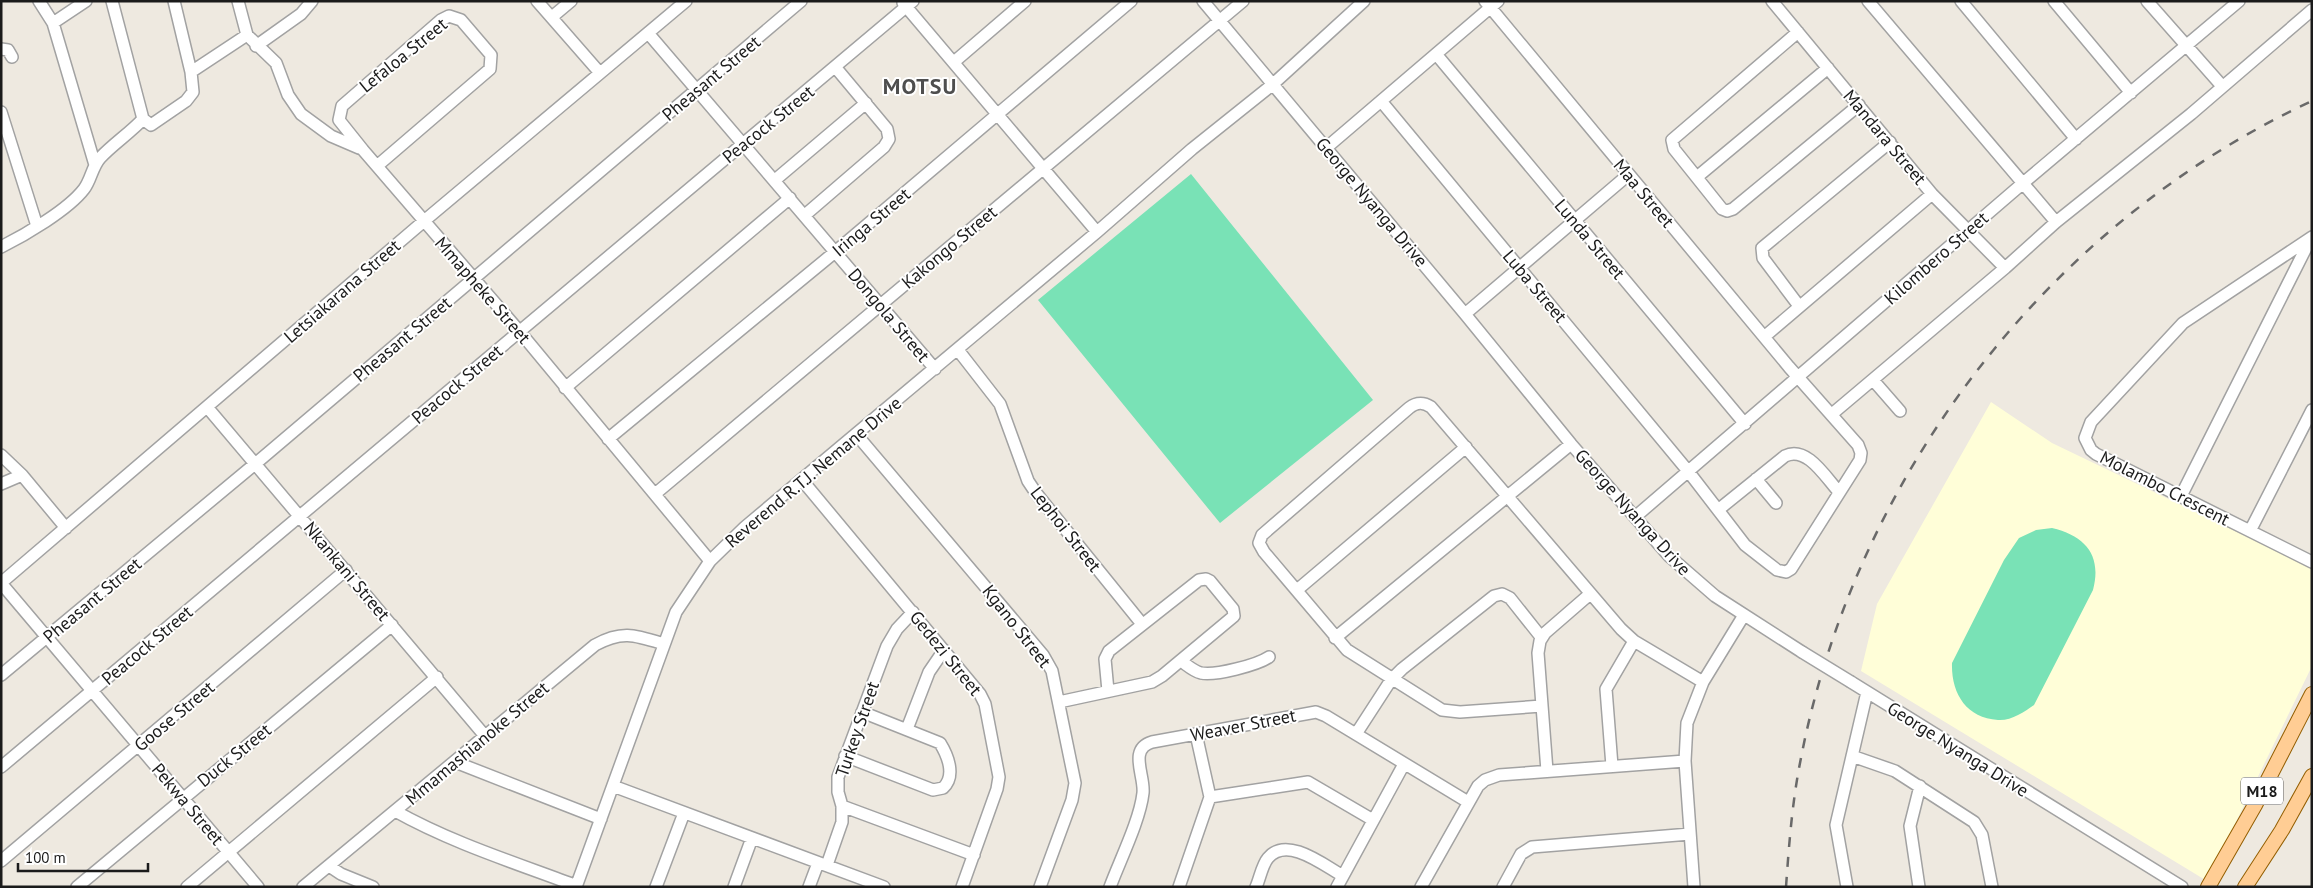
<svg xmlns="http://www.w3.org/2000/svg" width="2313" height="888" font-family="'PT Sans',sans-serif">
<rect width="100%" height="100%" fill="#eee9e0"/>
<path fill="#fffed8" d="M 1991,402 L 2052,443 L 2312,568 L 2312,666 L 2207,881 L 1861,671 L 1877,604 Z"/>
<path fill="#79e2b6" d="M 1191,174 L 1373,400 L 1220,523 L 1038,300 Z
M 2052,528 C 2086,536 2102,556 2093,590 L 2034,705 C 2024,712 2011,721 1998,720 C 1966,718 1951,693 1952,663 L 2004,560 L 2019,538 L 2036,530 Z"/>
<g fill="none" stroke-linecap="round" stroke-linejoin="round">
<g stroke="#a2a2a2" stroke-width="14">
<path id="minor" d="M 39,1 L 53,23 L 95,165
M 112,1 L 143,119 L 151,125 L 186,101 L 193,92 L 191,72 L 174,1
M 238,1 L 247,35 L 276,63 L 288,95 L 301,114 L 331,136 L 359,148
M 537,1 L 600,73
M 1203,1 L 1465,314 L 1571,444 L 1669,556 L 1715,596 L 1802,652
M 1772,1 L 1932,194 L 2005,268
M 1868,1 L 2056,222
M 1961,1 L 2076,139
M 2054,1 L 2131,93
M 2147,1 L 2222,86
M 903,3 L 1097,232
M 552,17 L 571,1
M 53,23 L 86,1
M 1798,32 L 1672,140 L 1674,149 L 1722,209 L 1727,211 L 1733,209 L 1859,105
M 648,33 L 935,369
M 256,46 L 301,14 L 312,1
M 1,49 L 8,50 L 12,57
M 1436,54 L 1745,424
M 954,62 L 1025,1
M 191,72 L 247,35
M 1381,101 L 1688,471 L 1745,545 L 1777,570 L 1786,572 L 1791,569 L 1860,460 L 1861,453 L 1858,445 L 1789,367 L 1485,1
M 1,112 L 37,226
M 1326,148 L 1498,1
M 377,166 L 490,69 L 491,55 L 461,20 L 449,16 L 441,20 L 342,106 L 339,120 L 363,150 L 520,332 L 710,561
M 1697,177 L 1828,68
M 775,180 L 866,103
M 805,215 L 884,147 L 889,139 L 887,129 L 836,68
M 2312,237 L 2183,323 L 2091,422 L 2085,438 L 2091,450 L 2096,454 L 2312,562
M 1,247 C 25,235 68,210 84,189 C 91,180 92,167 100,158 C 113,144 130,133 143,119
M 1799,306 L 1763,258 L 1762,248 L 1890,142
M 1465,314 L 1628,175
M 1764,337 L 1932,194
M 958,350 L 1000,404 L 1028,481 L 1036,493 L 1142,624
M 1873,380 L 1900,411
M 565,388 L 790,198
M 207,407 L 485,736
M 1832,414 L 2005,268 L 2056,222 L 2191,114 L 2312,10
M 856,434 L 1043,655 L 1052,671 L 1075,783 L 1072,800 L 1040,887
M 608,439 L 835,252 L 1131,1
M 1,455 L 22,475 L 66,528
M 1756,479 L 1776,503
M 802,480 L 980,694 L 985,704 L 999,777 L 997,789 L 962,887
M 1,484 L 22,475
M 655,494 L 1243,1
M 2181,496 L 2310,240
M 1718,510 L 1785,456 C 1807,445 1826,478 1839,492
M 1635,517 L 2022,184 L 2239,1
M 2250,531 L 2312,410
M 1,583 L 424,221 L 686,1
M 1,583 L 258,887
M 1297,590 L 1466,447
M 913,612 L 897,629 L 887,646 L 838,777 L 838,792 L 842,806 L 974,855
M 1335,638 L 1571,444
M 1181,661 C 1187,665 1193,671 1201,673 C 1215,676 1257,665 1269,657
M 1,675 L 255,464 L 801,1
M 1851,682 L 2182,887
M 1059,702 L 1152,682 L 1162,676 L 1234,616 L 1233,609 L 1210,581 L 1206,579 L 1199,580 L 1109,651 L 1105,659 L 1108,691
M 1542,706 L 1460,712 L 1442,710 L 1347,650 L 1264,552 L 1259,543 L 1262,535 L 1409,408 C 1417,402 1423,402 1431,407 L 1621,629 L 1634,641 L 1703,682
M 907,729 L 929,672 L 944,650
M 1356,734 L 1391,680 L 1402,669 L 1494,596 L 1502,594 L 1510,598 L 1541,637
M 845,756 L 933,790 L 943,788 C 956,776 948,756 940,743 L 862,712
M 1852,756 L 1895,771 L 1974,822 L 1982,835 L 1992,887
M 455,762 L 601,819
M 1612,766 L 1606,689 L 1634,641
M 1,767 L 913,1
M 1547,771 L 1538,653 L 1540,641 L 1545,633 L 1590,594
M 613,786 L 884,887
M 1210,797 L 1308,782 L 1373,820
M 395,811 C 452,843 516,863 577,886
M 1,861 L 346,570
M 827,865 L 842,822 L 842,806
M 329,866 L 341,874 L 373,887
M 77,887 L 392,625
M 187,887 L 437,677
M 303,887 L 595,645 C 622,630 635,635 664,644
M 576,887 L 676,612 L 710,561 L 745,527 L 1097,232 L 1192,149 L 1272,85 L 1364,1
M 656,887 L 684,813
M 734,887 L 752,838
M 809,887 L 818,863
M 1110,887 C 1120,860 1140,820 1143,793 C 1145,776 1128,749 1152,742 L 1316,712 L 1326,716 L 1468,802
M 1179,887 L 1210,797 L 1196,734
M 1256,887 C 1260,878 1262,865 1268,858 C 1287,835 1325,866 1343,876
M 1337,887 L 1404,764
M 1421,887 L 1478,786 L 1485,780 L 1499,775 L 1685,761
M 1503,887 L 1521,854 L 1532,847 L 1690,834
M 1694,887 L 1685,761 L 1687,723 L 1703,682 L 1744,615
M 1847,887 L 1836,825 L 1867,692
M 1919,887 L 1910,826 L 1920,786"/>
</g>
<g stroke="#935e00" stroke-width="16">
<path id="major" d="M 2208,887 L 2255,805 L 2312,694
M 2245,887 L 2282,830 L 2312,776"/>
</g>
<use href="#minor" stroke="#fff" stroke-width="11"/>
<use href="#major" stroke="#ffcd94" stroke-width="14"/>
<path stroke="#696969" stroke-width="2.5" stroke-dasharray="10 10" stroke-linecap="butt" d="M 1786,887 C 1789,845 1792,804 1800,763 C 1854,477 2047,224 2312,101"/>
<g stroke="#a2a2a2" stroke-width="14" stroke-linecap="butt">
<path id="minor-bridge" d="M 1802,652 L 1851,682"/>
</g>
<use href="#minor-bridge" stroke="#fff" stroke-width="11"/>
</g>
<g text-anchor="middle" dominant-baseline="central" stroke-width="4" stroke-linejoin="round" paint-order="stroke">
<rect fill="#fff" stroke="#5f5f5f" stroke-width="1" x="2241" y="777.5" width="42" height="27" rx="4"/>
<g font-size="16" font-weight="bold" fill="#1b1b1b">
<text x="2262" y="791">M18</text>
</g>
<g font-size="18" fill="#1b1b1b" stroke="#fff">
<text transform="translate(403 55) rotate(-39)">Lefaloa Street</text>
<text transform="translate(711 78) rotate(-40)">Pheasant Street</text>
<text transform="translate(768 124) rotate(-39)">Peacock Street</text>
<text transform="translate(1885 137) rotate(50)">Mandara Street</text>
<text transform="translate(1644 193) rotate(50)">Maa Street</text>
<text transform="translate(1372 202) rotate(50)">George Nyanga Drive</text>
<text transform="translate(871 222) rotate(-40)">Iringa Street</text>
<text transform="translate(1590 239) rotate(50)">Lunda Street</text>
<text transform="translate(949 247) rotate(-40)">Kakongo Street</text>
<text transform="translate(1936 258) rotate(-41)">Kilombero Street</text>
<text transform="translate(1535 286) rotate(50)">Luba Street</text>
<text transform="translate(483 290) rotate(49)">Mmapheke Street</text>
<text transform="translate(342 291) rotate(-41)">Letsiakarana Street</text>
<text transform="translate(889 315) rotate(50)">Dongola Street</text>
<text transform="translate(402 339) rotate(-40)">Pheasant Street</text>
<text transform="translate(457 384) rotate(-40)">Peacock Street</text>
<text transform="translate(813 472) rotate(-40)">Reverend R.T.J. Nemane Drive</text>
<text transform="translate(2165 488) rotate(27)">Molambo Crescent</text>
<text transform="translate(1633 512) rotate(48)">George Nyanga Drive</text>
<text transform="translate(1066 529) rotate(52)">Lephoi Street</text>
<text transform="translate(347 571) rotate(50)">Nkankani Street</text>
<text transform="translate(92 600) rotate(-40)">Pheasant Street</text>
<text transform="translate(1017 626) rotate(52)">Kgano Street</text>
<text transform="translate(147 645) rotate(-40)">Peacock Street</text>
<text transform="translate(946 653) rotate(51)">Gedezi Street</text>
<text transform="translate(174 716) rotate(-40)">Goose Street</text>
<text transform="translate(1243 725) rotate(-11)">Weaver Street</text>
<text transform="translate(857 729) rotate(-71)">Turkey Street</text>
<text transform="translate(477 743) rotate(-40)">Mmamashianoke Street</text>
<text transform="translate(1958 749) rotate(32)">George Nyanga Drive</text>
<text transform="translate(234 755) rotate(-39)">Duck Street</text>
<text transform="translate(188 804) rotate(50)">Pekwa Street</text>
</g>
<g font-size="22" font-weight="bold" letter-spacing="1" fill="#4e4e4e" stroke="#fff">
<text x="920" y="86">MOTSU</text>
</g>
</g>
<rect width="2313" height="888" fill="none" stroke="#1b1b1b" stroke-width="5"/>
<path d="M18 863v8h130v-8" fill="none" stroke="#1b1b1b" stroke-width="2.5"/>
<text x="25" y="863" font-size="15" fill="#1b1b1b" stroke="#ffffff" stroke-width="4" paint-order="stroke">100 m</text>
</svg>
